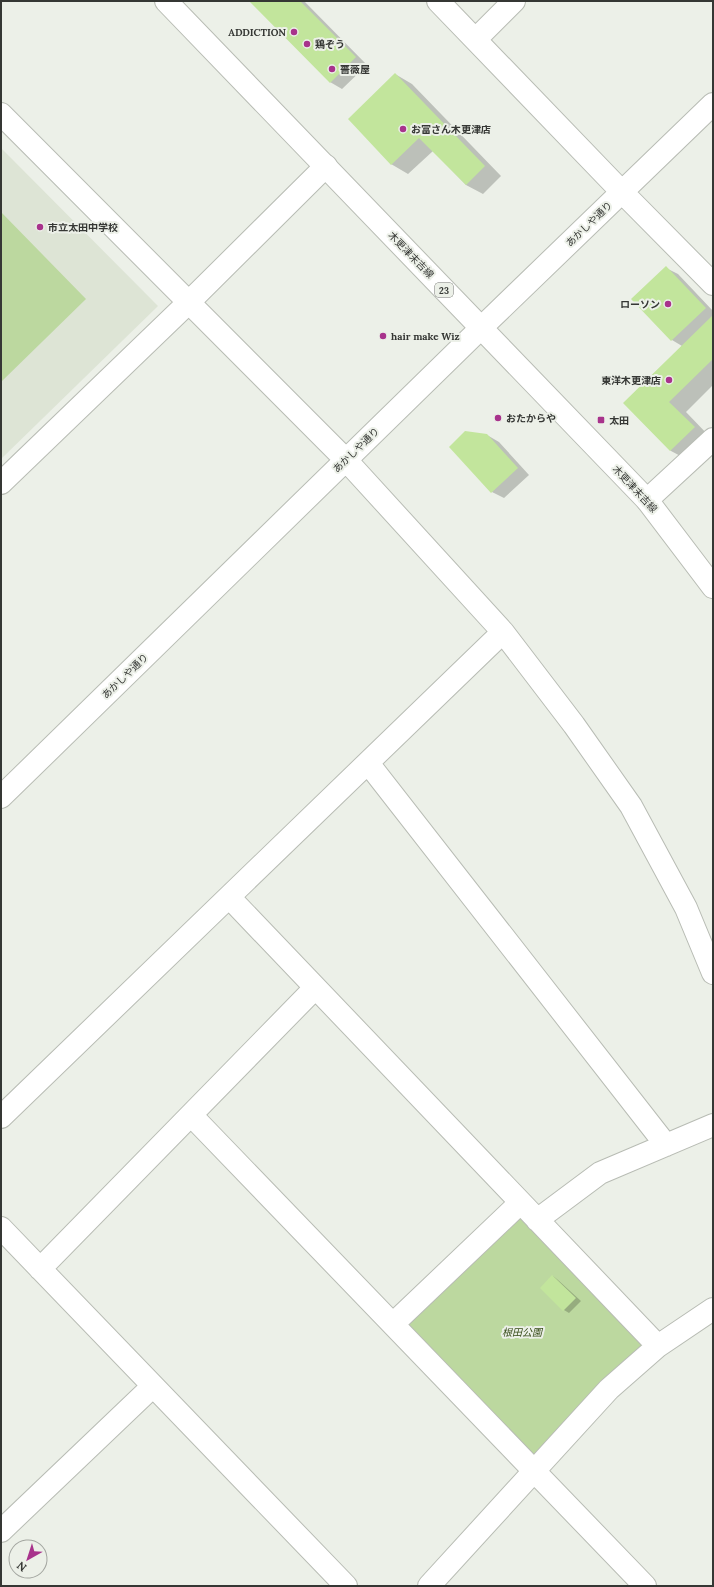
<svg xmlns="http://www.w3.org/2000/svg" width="714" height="1587" font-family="Lora,'Noto Sans JP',serif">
<rect width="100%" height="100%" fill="#ecf0e8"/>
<path fill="#dde4d5" d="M 1,148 L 158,306 L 1,459 Z"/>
<path fill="#bcd89f" d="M 1,212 L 86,299 L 1,382 Z
M 520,1210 L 649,1345 L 534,1464 L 403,1325 Z"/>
<path fill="#0003" d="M 251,1 L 304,1 L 367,65 L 342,89 L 330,82 Z
M 395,74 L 412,84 L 501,176 L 483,194 L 466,185 L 433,151 L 408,174 L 391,164 Z
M 666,268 L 678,274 L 713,311 L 713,385 L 686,412 L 711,438 L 688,460 L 671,451 L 624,403 L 682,346 L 672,340 L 632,299 Z
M 487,435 L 499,442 L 529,475 L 504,498 L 492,492 Z
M 553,1276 L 558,1280 L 581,1301 L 569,1313 L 564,1310 Z"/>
<path fill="#c2e59c" d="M 249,1 L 300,1 L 356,57 L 330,83 Z
M 395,73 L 485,166 L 466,185 L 419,138 L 391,165 L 348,119 Z
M 666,266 L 706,308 L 671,341 L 631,299 Z
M 713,315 L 713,359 L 669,402 L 695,427 L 670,451 L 623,403 Z
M 465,431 L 487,434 L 518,468 L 491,493 L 449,447 Z
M 552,1275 L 576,1298 L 563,1311 L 540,1288 Z"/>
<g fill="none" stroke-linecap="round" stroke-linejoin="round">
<g stroke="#b8bcb4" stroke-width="24">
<path id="minor" d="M 438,1 L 622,192 L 713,284
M 476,39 L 514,1
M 1,114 L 346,460 L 503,632 L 574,725 L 631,806 L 686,908 L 713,973
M 1,483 L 188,303 L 326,166
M 647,500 L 713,439
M 368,763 L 666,1145
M 1,797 L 481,328 L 713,104
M 229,897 L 658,1346
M 191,1115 L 645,1586
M 1,1117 L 503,632
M 537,1220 L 600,1173 L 713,1125
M 1,1228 L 346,1586
M 40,1269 L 315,988
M 393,1324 L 520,1203
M 1,1531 L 153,1386
M 429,1586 L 609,1389 L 658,1346 L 713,1309"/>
</g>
<g stroke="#b8bcb4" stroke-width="24">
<path id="major" d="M 166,1 L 647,500 L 713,587"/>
</g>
<use href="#minor" stroke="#fff" stroke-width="22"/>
<use href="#major" stroke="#fff" stroke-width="22"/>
</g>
<g fill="#a8338c" stroke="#ecf0e8" stroke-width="1.5">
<circle cx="294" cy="32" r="4"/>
<circle cx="307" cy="44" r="4"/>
<circle cx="332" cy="69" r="4"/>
<circle cx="403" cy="129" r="4"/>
<circle cx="40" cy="227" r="4"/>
<circle cx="668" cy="304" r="4"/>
<circle cx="383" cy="336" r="4"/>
<circle cx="669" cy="380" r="4"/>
<circle cx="498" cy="418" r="4"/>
<rect x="597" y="416" width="8" height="8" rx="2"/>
</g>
<g text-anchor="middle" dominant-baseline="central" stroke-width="4" stroke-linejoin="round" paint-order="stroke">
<rect fill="#ecf0e8" stroke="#6c6e6a" stroke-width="1" x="435" y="283" width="18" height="14" rx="3"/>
<g font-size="9" font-weight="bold" fill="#353734">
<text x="444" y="290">23</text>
</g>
<g font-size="10" font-weight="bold" fill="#353734" stroke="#ecf0e8" text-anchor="start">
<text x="286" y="32" text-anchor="end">ADDICTION</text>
<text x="315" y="44">鶏ぞう</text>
<text x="340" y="69">薔薇屋</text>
<text x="411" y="129">お富さん木更津店</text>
<text x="48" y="227">市立太田中学校</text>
<text x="660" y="304" text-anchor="end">ローソン</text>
<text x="391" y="336">hair make Wiz</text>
<text x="661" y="380" text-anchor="end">東洋木更津店</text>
<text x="506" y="418">おたからや</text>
<text x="609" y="420">太田</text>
</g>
<g font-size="10" fill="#353734" stroke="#ecf0e8">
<text transform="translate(589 224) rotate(-44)">あかしや通り</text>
<text transform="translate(411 255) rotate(46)">木更津末吉線</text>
<text transform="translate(356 450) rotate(-44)">あかしや通り</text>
<text transform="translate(635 489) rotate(47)">木更津末吉線</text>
<text transform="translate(125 676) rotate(-44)">あかしや通り</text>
</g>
<g font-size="10" font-style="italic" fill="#374c19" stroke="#ecf0e8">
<text x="522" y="1332">根田公園</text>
</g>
</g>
<rect width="714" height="1587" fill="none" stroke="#353734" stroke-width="4"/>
<g transform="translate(28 1559) rotate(219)"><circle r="19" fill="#ecf0e8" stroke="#a3a6a0"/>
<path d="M0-3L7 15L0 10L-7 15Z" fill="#a8338c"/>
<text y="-6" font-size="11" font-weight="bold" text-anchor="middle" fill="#353734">N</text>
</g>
</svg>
